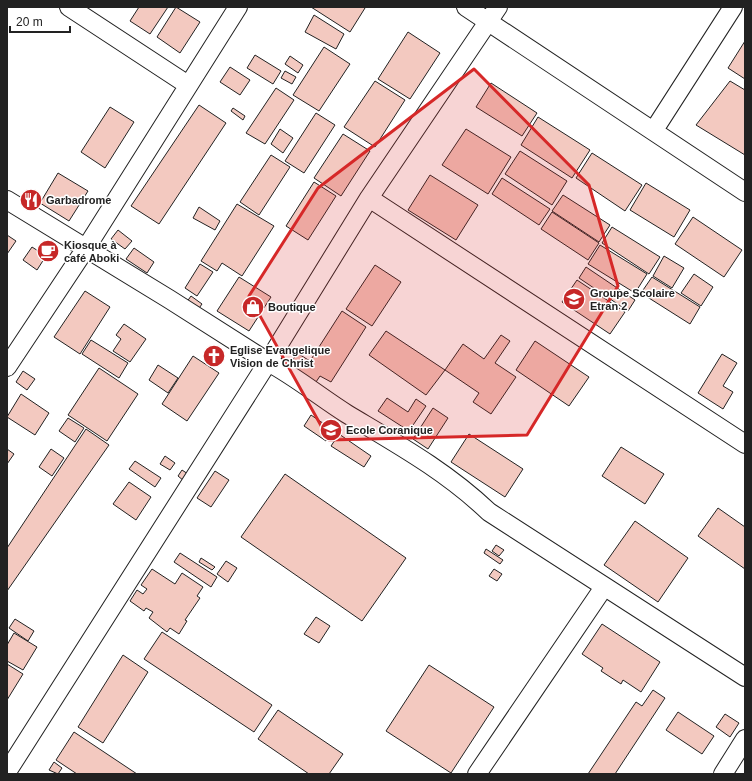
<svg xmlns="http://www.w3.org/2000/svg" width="752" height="781" font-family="Arial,sans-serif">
<rect width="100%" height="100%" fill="#fff"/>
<path fill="#f3c9c0" stroke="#222" d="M 139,7 L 168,7 L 150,34 L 130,21 Z
M 176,7 L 200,22 L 180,53 L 157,37 Z
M 311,7 L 363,7 L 365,8 L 350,32 Z
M 314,15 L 344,34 L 336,49 L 305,32 Z
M 408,32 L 440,53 L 410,99 L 378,79 Z
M 745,41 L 745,79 L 728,68 Z
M 324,47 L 350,64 L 319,111 L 293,95 Z
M 255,55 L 281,71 L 273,84 L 247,68 Z
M 290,56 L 303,65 L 298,73 L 285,64 Z
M 230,67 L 250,80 L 240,95 L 220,82 Z
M 285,71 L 296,77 L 292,84 L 281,78 Z
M 375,81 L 405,100 L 375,147 L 344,127 Z
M 730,81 L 745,90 L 745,155 L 696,125 Z
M 491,83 L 537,113 L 522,136 L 476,107 Z
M 276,88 L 294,100 L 265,144 L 246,133 Z
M 199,105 L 226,123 L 159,224 L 131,206 Z
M 110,107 L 134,122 L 105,168 L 81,152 Z
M 233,108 L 245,116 L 243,120 L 231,111 Z
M 316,113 L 335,125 L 304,173 L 285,161 Z
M 538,117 L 590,150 L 572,178 L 521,145 Z
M 280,129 L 293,138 L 283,153 L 271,144 Z
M 466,129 L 511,157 L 488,194 L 442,165 Z
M 343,134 L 370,151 L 341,196 L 314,178 Z
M 520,151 L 567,181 L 552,205 L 505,174 Z
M 592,153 L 642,185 L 625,211 L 576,178 Z
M 271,155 L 290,167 L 259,215 L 240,202 Z
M 58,173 L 88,191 L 69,221 L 40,203 Z
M 430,175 L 478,205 L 456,240 L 408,210 Z
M 502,178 L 550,209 L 539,225 L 492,194 Z
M 314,182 L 336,196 L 308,240 L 286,226 Z
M 646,183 L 690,210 L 674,237 L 630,210 Z
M 563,195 L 610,225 L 599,242 L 552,211 Z
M 237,204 L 274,226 L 242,276 L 222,263 L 217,271 L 201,261 Z
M 199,207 L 220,221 L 215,230 L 193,218 Z
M 552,212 L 599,243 L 588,260 L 541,229 Z
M 693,217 L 742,250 L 724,277 L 675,244 Z
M 612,227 L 660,257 L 649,274 L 602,243 Z
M 118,230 L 132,241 L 125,249 L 111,239 Z
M 7,235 L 16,241 L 7,254 Z
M 600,245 L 647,274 L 635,293 L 588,264 Z
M 32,247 L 46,256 L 37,270 L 23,260 Z
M 134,248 L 154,262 L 147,273 L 126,259 Z
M 664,256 L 684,268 L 672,288 L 653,276 Z
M 200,264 L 213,272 L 197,296 L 185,288 Z
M 375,265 L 401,282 L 372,326 L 346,309 Z
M 586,267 L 635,300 L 628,311 L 579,278 Z
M 694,274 L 713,287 L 701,306 L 681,293 Z
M 239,277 L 271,297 L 249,331 L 217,311 Z
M 652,277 L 700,307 L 690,324 L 641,293 Z
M 577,280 L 625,312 L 610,334 L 562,302 Z
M 85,291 L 110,307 L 80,354 L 54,337 Z
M 191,296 L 202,304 L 195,314 L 184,306 Z
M 342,311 L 366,327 L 331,382 L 320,376 L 316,382 L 289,366 L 297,353 L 310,361 Z
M 124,324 L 146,339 L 130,362 L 113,351 L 121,339 L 116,335 Z
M 386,331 L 445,370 L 426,395 L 369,355 Z
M 501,335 L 510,341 L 495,363 L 516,377 L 491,414 L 473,402 L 479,393 L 445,370 L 463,344 L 484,359 Z
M 91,340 L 128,363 L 119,378 L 82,354 Z
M 535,341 L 589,377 L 569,406 L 516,370 Z
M 722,354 L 737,363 L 723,386 L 733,392 L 723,409 L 698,393 Z
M 193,356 L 219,373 L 187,421 L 162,404 Z
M 158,365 L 178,378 L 168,393 L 149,380 Z
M 99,368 L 138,394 L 107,441 L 68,415 Z
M 23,371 L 35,379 L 27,390 L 16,382 Z
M 21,394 L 49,413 L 35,435 L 7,417 Z
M 387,398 L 408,412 L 416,399 L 426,406 L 409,431 L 378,411 Z
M 433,408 L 448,418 L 428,449 L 413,439 Z
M 311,415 L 333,430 L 326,441 L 304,426 Z
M 68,418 L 84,428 L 75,442 L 59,431 Z
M 86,429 L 109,445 L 7,591 L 7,548 Z
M 339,434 L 371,456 L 364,467 L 331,446 Z
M 469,434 L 523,469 L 505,497 L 451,462 Z
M 621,447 L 664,474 L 645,504 L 602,476 Z
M 7,449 L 14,454 L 7,464 Z
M 51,449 L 64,458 L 52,476 L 39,467 Z
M 165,456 L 175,463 L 170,470 L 160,464 Z
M 135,461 L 161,478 L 155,487 L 129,469 Z
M 182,470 L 188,474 L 184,481 L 178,476 Z
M 215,471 L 229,480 L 211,507 L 197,498 Z
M 285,474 L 406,558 L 362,621 L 241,537 Z
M 129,482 L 151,497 L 136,520 L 113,504 Z
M 718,508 L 745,527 L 745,569 L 698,536 Z
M 635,521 L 688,558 L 658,602 L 604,565 Z
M 496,545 L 504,550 L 499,556 L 492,551 Z
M 486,549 L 503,560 L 500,564 L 484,553 Z
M 180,553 L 217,577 L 211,587 L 174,562 Z
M 201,558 L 215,567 L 212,570 L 199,562 Z
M 226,561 L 237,568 L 228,582 L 217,574 Z
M 152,569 L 175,584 L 182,573 L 203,587 L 197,596 L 200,598 L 185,620 L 187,621 L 179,634 L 170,628 L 167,632 L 149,618 L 153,612 L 146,608 L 144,611 L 130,601 L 137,590 L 143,594 L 147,589 L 141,585 Z
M 494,569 L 502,574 L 497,581 L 489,576 Z
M 316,617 L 330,626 L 319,643 L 304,634 Z
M 15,619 L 34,631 L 28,641 L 9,628 Z
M 602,624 L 660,662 L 641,692 L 623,680 L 621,684 L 601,671 L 603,668 L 582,654 Z
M 162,632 L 272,705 L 254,732 L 144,659 Z
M 14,633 L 37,647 L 23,670 L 7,661 L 7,645 Z
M 123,655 L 148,672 L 103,743 L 78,727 Z
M 7,664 L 23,674 L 7,700 Z
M 429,665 L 494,707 L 451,773 L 386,731 Z
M 653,690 L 665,698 L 615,774 L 588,774 L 636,702 L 642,706 Z
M 278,710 L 343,754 L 329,774 L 309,774 L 258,739 Z
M 678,712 L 714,736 L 702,754 L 666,730 Z
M 725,714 L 739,723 L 730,737 L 716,727 Z
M 74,732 L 137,774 L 77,774 L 56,760 Z
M 54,762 L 62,768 L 58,774 L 49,770 Z"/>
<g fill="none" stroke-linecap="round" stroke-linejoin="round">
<g stroke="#222" stroke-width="20">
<path id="street" d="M 69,7 L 188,85
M 466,7 L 745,192
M 654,130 L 733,7
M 369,198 L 745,444
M 7,200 L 169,299 L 268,362 C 296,377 320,397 347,414 C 397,444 446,471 489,512 L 745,677
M 7,367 L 86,248 L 238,7
M 7,772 L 268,362 L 369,198 L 498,7
M 477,774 L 604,587
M 723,774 L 745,739"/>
</g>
<use href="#street" stroke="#fff" stroke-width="18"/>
</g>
<path fill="#d62828" fill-opacity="0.2" stroke="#d62828" stroke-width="3" stroke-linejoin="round" d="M 474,69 L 589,185 L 618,286 L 527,435 L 329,440 L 249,296 L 318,188 Z"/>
<defs>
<g id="restaurant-disc" transform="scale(1.15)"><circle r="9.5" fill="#c62828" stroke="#fff"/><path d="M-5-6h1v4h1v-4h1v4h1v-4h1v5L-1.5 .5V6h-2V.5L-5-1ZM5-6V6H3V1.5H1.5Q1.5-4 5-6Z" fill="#fff"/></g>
<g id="cafe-disc" transform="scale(1.15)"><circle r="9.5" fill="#c62828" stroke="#fff"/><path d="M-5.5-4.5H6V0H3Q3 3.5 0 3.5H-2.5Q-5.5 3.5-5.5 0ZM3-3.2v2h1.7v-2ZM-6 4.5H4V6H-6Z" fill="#fff"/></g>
<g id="school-disc" transform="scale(1.15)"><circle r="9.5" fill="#c62828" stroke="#fff"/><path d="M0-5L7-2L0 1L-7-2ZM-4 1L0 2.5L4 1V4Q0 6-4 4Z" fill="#fff"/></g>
<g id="shop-disc" transform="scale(1.15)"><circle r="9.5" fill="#c62828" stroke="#fff"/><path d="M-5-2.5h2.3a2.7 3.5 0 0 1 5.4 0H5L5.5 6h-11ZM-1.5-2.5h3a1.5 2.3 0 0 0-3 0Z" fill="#fff"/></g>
<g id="church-disc" transform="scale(1.15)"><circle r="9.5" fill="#c62828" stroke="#fff"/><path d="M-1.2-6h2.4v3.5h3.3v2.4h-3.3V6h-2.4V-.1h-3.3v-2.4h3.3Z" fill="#fff"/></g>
</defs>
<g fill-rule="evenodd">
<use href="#restaurant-disc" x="31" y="200"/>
<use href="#cafe-disc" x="48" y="251"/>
<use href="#school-disc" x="574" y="299"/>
<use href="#shop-disc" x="253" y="307"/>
<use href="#church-disc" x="214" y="356"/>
<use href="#school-disc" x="331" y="430"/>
</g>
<g text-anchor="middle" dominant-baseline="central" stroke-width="3" stroke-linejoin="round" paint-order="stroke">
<g font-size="11" font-weight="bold" fill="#222" stroke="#fff" text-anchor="start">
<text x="46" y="200">Garbadrome</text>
<text x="64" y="245">Kiosque à<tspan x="64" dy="13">café Aboki</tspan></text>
<text x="590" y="293">Groupe Scolaire<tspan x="590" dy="13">Etran 2</tspan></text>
<text x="268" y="307">Boutique</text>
<text x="230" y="350">Eglise Evangelique<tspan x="230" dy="13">Vision de Christ</tspan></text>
<text x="346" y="430">Ecole Coranique</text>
</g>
</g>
<rect width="752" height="781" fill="none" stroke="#222222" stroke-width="16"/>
<path d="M10 26v6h60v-6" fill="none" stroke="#222222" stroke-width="2"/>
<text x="16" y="26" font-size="12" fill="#222222" stroke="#ffffff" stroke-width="3" paint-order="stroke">20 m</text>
</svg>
